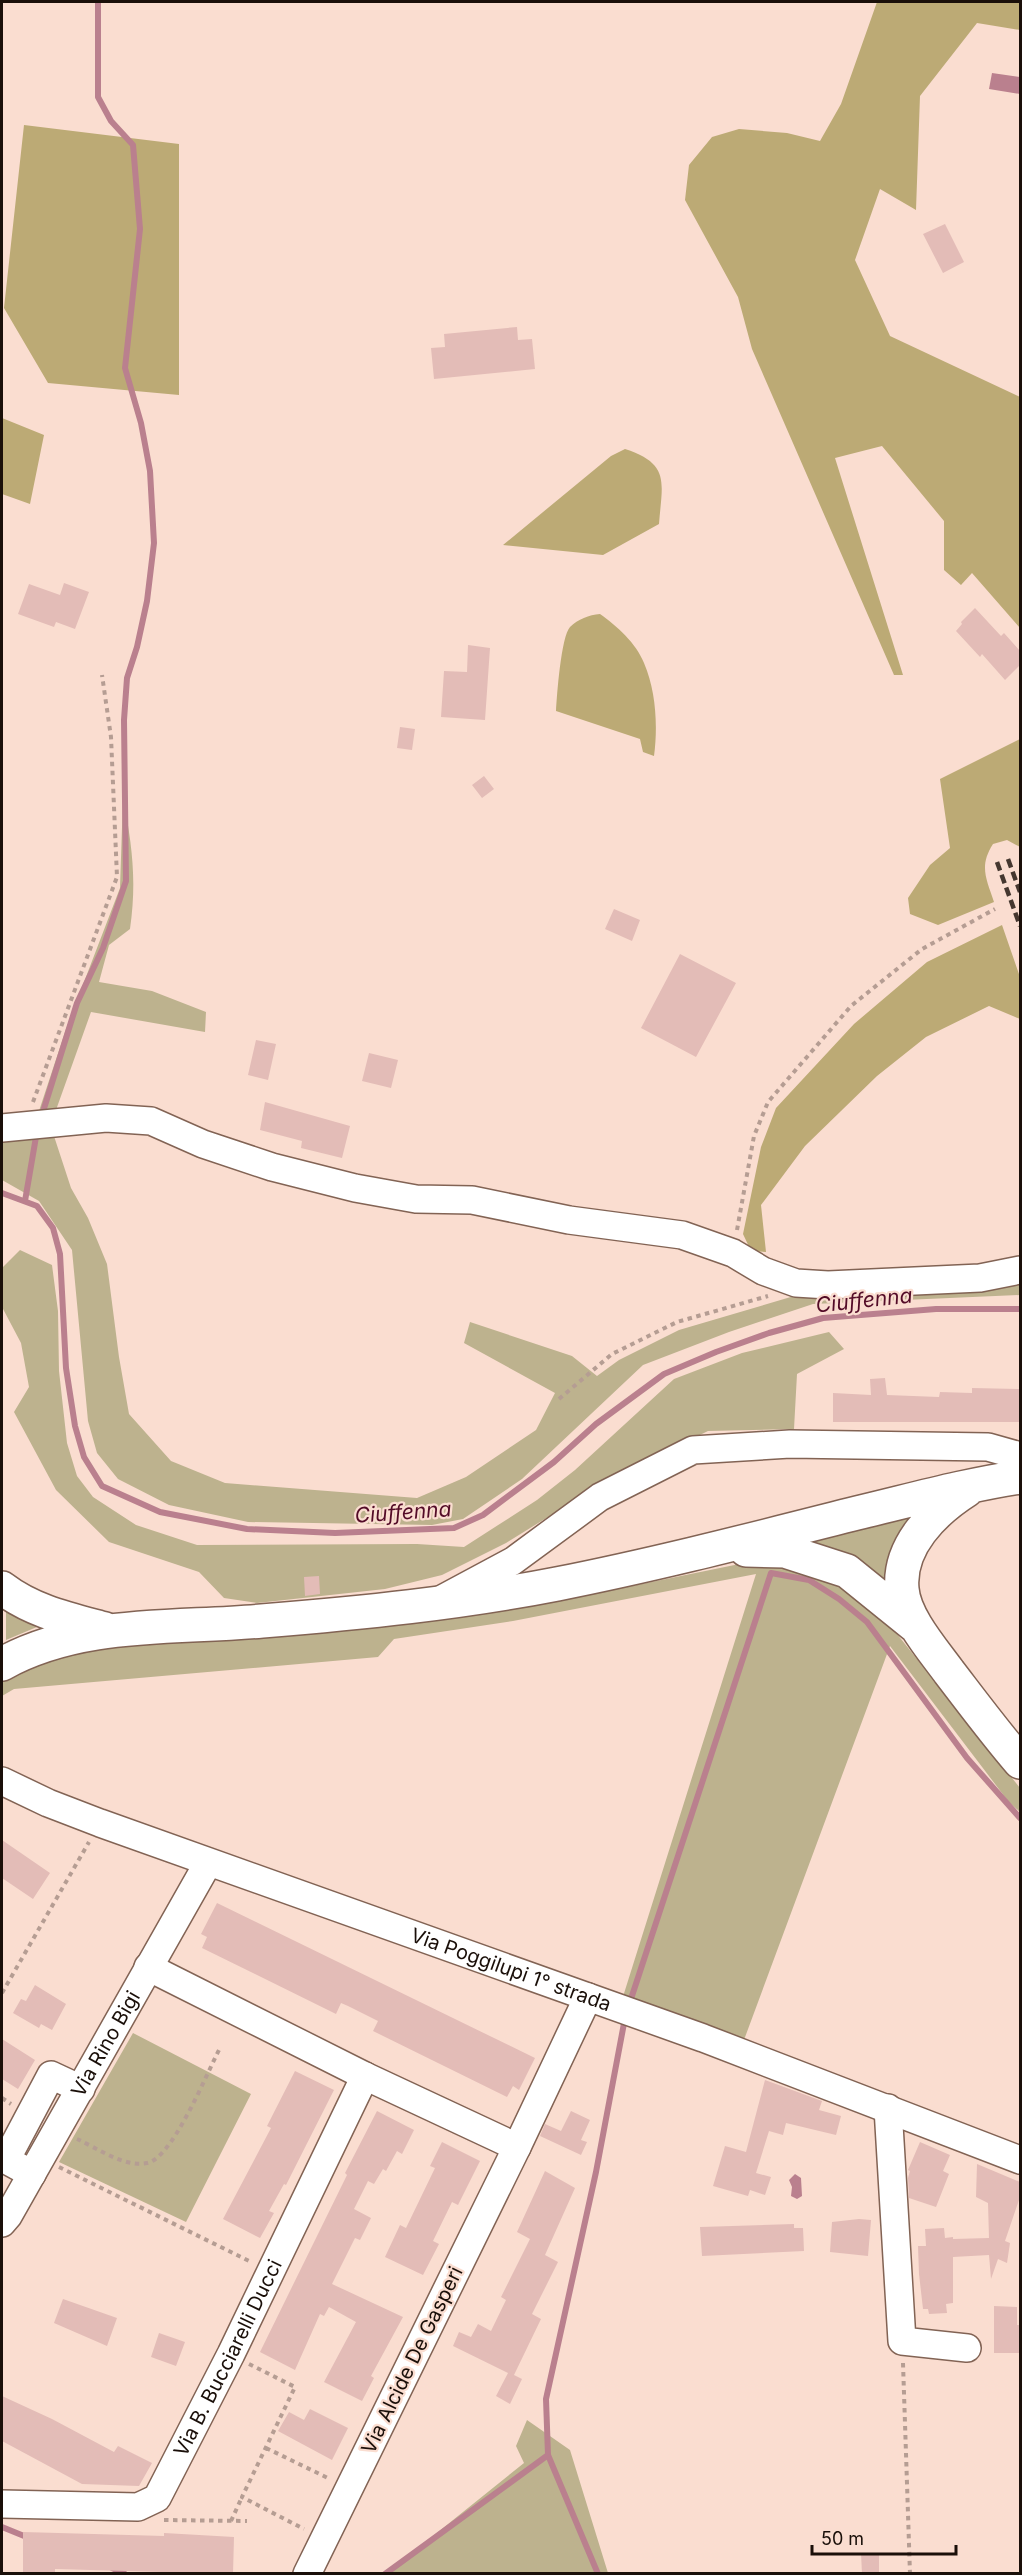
<svg xmlns="http://www.w3.org/2000/svg" width="1022" height="2575" font-family="Inter,sans-serif">
<rect width="100%" height="100%" fill="#faddd0"/>
<path fill="#bdb28e" d="M 123,797 C 132,845 137,880 130,929 L 109,945 L 99,982 L 152,991 L 206,1012 L 205,1032 L 91,1012 L 56,1110 L 38,1114 L 66,1029 L 120,888 Z
M 52,1130 L 71,1188 L 88,1218 L 107,1264 L 119,1357 L 129,1414 L 171,1461 L 225,1483 L 417,1498 L 466,1477 L 536,1430 L 555,1393 L 464,1343 L 470,1322 L 572,1356 L 597,1376 L 619,1360 L 679,1330 L 811,1291 L 1020,1279 L 1020,1295 L 813,1304 L 729,1332 L 643,1365 L 522,1479 L 463,1519 L 432,1525 L 248,1522 L 169,1505 L 118,1479 L 97,1453 L 88,1421 L 72,1250 L 39,1201 L 2,1180 L 2,1136 Z
M 20,1250 L 52,1265 L 58,1311 L 59,1371 L 67,1443 L 77,1476 L 93,1497 L 136,1525 L 197,1545 L 417,1544 L 464,1547 L 537,1500 L 575,1470 L 674,1379 L 742,1353 L 829,1332 L 844,1349 L 797,1374 L 794,1429 L 708,1431 L 606,1481 L 506,1543 L 442,1575 L 385,1589 L 257,1603 L 224,1598 L 199,1572 L 109,1542 L 56,1490 L 14,1412 L 29,1387 L 21,1343 L 2,1307 L 2,1268 Z
M 927,1502 L 885,1589 L 781,1539 Z
M 754,1561 L 827,1572 L 866,1600 L 897,1634 L 1020,1788 L 1020,1812 L 1008,1801 L 890,1646 L 741,2048 L 621,2003 L 756,1574 L 513,1621 L 394,1639 L 378,1657 L 14,1689 L 2,1696 L 2,1673 L 33,1653 L 433,1616 L 559,1601 Z
M 6,1603 L 44,1624 L 6,1640 Z
M 133,2033 L 251,2094 L 186,2222 L 59,2162 Z
M 527,2420 L 570,2450 L 608,2573 L 387,2573 L 524,2463 L 516,2446 Z"/>
<path fill="#bcaa75" d="M 877,2 L 1020,2 L 1020,30 L 977,23 L 920,96 L 916,210 L 880,189 L 855,260 L 890,336 L 1020,397 L 1020,628 L 972,573 L 961,585 L 944,570 L 944,521 L 882,446 L 835,458 L 903,675 L 894,675 L 752,349 L 738,297 L 685,200 L 689,165 L 712,137 L 739,129 L 787,133 L 820,141 L 841,104 Z
M 24,125 L 179,144 L 179,395 L 48,383 L 4,308 Z
M 2,418 L 44,435 L 30,504 L 2,494 Z
M 625,449 C 671,464 662,483 659,524 L 603,555 L 503,545 L 611,456 Z
M 600,614 C 617,626 636,643 644,663 C 656,691 658,726 654,756 L 643,752 L 640,739 L 556,711 C 557,695 561,637 570,627 C 578,619 589,615 600,614 Z
M 1020,739 L 1020,847 L 1007,840 L 993,844 C 979,866 986,878 994,902 L 938,925 L 910,914 L 908,898 L 930,865 L 950,848 L 940,779 Z
M 1002,925 L 1020,977 L 1020,1019 L 989,1006 L 926,1037 L 877,1076 L 805,1146 L 761,1205 L 766,1252 L 751,1251 L 743,1234 L 761,1147 L 776,1108 L 854,1024 L 927,962 Z"/>
<path fill="#ba808e" d="M 992,73 L 1020,77 L 1020,94 L 989,89 Z
M 795,2174 L 801,2178 L 802,2196 L 797,2199 L 791,2196 L 792,2187 L 789,2180 Z"/>
<g fill="none" stroke-linecap="round" stroke-linejoin="round">
<path stroke="#ba808e" stroke-width="6" d="M 41,1118 L 77,1003 L 103,948 L 126,881 L 124,720 L 127,678 L 137,647 L 147,601 L 154,543 L 150,471 L 141,423 L 125,368 L 140,229 L 133,145 L 111,121 L 98,97 L 98,2
M 2,1193 L 37,1206 L 53,1228 L 60,1254 L 66,1368 L 75,1426 L 84,1457 L 102,1486 L 160,1512 L 247,1529 L 335,1533 L 454,1528 L 483,1515 L 554,1462 L 596,1424 L 664,1374 L 716,1352 L 769,1333 L 823,1318 L 936,1309 L 1020,1309
M 25,1201 L 37,1131
M 629,2005 L 771,1573 L 809,1580 L 839,1599 L 867,1622 L 967,1758 L 1020,1818
M 2,2527 L 29,2538
M 112,2568 L 125,2574
M 385,2574 L 548,2455
M 598,2574 L 548,2455 L 546,2399 L 596,2172 L 625,2018"/>
</g>
<path fill="#e3bcb7" d="M 945,224 L 964,262 L 943,273 L 923,234 Z
M 517,327 L 518,340 L 532,339 L 535,369 L 434,379 L 431,348 L 445,347 L 444,334 Z
M 64,583 L 89,592 L 75,629 L 56,622 L 54,627 L 18,614 L 29,584 L 60,595 Z
M 975,608 L 1001,636 L 1004,633 L 1020,651 L 1020,665 L 1005,680 L 982,654 L 980,657 L 956,631 L 962,624 L 961,622 Z
M 468,645 L 490,648 L 485,720 L 441,717 L 444,671 L 467,672 Z
M 400,727 L 415,729 L 412,750 L 397,748 Z
M 484,776 L 494,789 L 482,798 L 472,785 Z
M 614,909 L 640,920 L 632,941 L 605,929 Z
M 680,954 L 736,983 L 696,1057 L 641,1028 Z
M 256,1040 L 276,1044 L 268,1080 L 248,1075 Z
M 369,1053 L 398,1060 L 391,1088 L 362,1081 Z
M 265,1102 L 350,1126 L 342,1158 L 301,1148 L 302,1141 L 260,1130 Z
M 885,1378 L 887,1395 L 939,1397 L 940,1392 L 972,1393 L 972,1388 L 1020,1389 L 1020,1422 L 833,1422 L 833,1393 L 871,1395 L 870,1379 Z
M 319,1576 L 320,1594 L 305,1596 L 304,1577 Z
M 2,1840 L 50,1873 L 33,1899 L 2,1878 Z
M 217,1903 L 535,2058 L 519,2090 L 513,2086 L 507,2097 L 373,2031 L 378,2021 L 348,2006 L 341,2003 L 336,2014 L 202,1948 L 207,1937 L 201,1934 Z
M 35,1985 L 66,2004 L 52,2030 L 41,2024 L 39,2028 L 13,2013 L 21,1999 L 26,2001 Z
M 2,2039 L 35,2060 L 18,2089 L 2,2079 Z
M 295,2071 L 334,2090 L 286,2185 L 284,2184 L 269,2211 L 274,2213 L 260,2238 L 223,2219 L 271,2128 L 267,2126 Z
M 765,2080 L 822,2101 L 819,2110 L 841,2116 L 836,2135 L 786,2123 L 783,2135 L 769,2131 L 756,2173 L 771,2177 L 765,2195 L 750,2190 L 748,2196 L 713,2186 L 725,2146 L 746,2152 Z
M 377,2111 L 414,2130 L 402,2154 L 397,2151 L 386,2171 L 383,2169 L 374,2184 L 368,2181 L 354,2209 L 371,2218 L 360,2240 L 355,2238 L 332,2284 L 403,2317 L 371,2376 L 374,2378 L 362,2401 L 324,2382 L 356,2322 L 329,2307 L 324,2316 L 320,2314 L 295,2370 L 260,2352 L 347,2175 L 345,2173 Z
M 571,2111 L 590,2120 L 581,2140 L 587,2142 L 581,2155 L 540,2136 L 545,2124 L 561,2131 Z
M 442,2142 L 480,2161 L 458,2205 L 452,2202 L 433,2241 L 439,2244 L 423,2275 L 385,2257 L 400,2225 L 406,2228 L 435,2168 L 430,2166 Z
M 920,2142 L 950,2155 L 943,2171 L 949,2174 L 936,2207 L 909,2198 L 908,2178 L 910,2171 L 908,2170 Z
M 977,2164 L 1020,2182 L 1020,2197 L 1005,2241 L 1010,2243 L 1007,2263 L 998,2259 L 991,2279 L 989,2255 L 953,2257 L 953,2303 L 946,2304 L 947,2313 L 929,2314 L 928,2309 L 923,2309 L 919,2274 L 918,2246 L 926,2246 L 925,2229 L 944,2228 L 945,2238 L 953,2237 L 953,2239 L 989,2238 L 988,2203 L 976,2197 Z
M 545,2171 L 575,2188 L 545,2255 L 558,2262 L 532,2314 L 541,2319 L 514,2375 L 522,2379 L 510,2404 L 496,2396 L 508,2373 L 453,2346 L 459,2332 L 471,2337 L 478,2324 L 491,2331 L 506,2300 L 501,2297 L 530,2239 L 517,2232 Z
M 859,2219 L 871,2220 L 868,2256 L 830,2252 L 832,2222 Z
M 794,2224 L 794,2228 L 803,2228 L 804,2251 L 702,2256 L 700,2227 Z
M 63,2299 L 117,2318 L 107,2346 L 54,2323 Z
M 994,2306 L 1017,2307 L 1017,2325 L 1020,2325 L 1020,2353 L 994,2353 Z
M 159,2333 L 185,2342 L 176,2366 L 151,2357 Z
M 2,2396 L 52,2419 L 114,2452 L 118,2446 L 152,2463 L 139,2486 L 82,2484 L 2,2441 Z
M 310,2409 L 348,2428 L 332,2460 L 278,2431 L 289,2412 L 304,2420 Z
M 23,2532 L 164,2536 L 164,2533 L 234,2537 L 233,2574 L 55,2569 L 55,2574 L 23,2574 Z
M 861,2553 L 879,2553 L 879,2574 L 862,2574 Z"/>
<g fill="none" stroke-linecap="round" stroke-linejoin="round">
<g stroke="#826354" stroke-width="30">
<g id="minor">
<path d="M 2,1128 L 106,1118 L 151,1121 L 203,1144 L 272,1167 L 355,1188 L 416,1199 L 472,1200 L 569,1220 L 682,1235 L 733,1253 L 763,1271 L 796,1283 L 828,1285 L 980,1278 L 1020,1270"/>
<path d="M 444,1598 L 513,1561 L 600,1497 L 693,1450 L 790,1444 L 988,1447 L 1020,1456"/>
<path id="s1" d="M 2,1781 L 48,1803 L 100,1823 L 703,2038 L 1020,2160"/>
<path d="M 148,1967 L 365,2076 L 517,2147 L 307,2574"/>
<path d="M 888,2108 L 902,2341 L 967,2348"/>
<path d="M 517,2147 L 588,1997"/>
<path d="M 32,2174 L 6,2160 L 51,2075 L 81,2089"/>
<path id="s2" d="M 2,2223 L 8,2216 L 208,1863"/>
<path id="s3" d="M 2,2504 L 138,2507 L 157,2498 L 231,2354 L 365,2076"/>
</g>
</g>
<g stroke="#826354" stroke-width="36">
<path id="major" d="M 967,1490 C 934,1511 898,1546 902,1589 C 904,1617 933,1650 949,1672 C 972,1702 995,1733 1020,1762
M 746,1550 L 785,1551 L 847,1571 L 915,1626
M 2,1588 C 32,1611 68,1619 105,1629
M 2,1664 C 81,1620 175,1629 262,1621 C 361,1613 460,1603 557,1584 C 658,1564 758,1538 857,1513 C 912,1500 965,1485 1020,1477"/>
</g>
<path stroke="#b59d93" stroke-width="4" stroke-dasharray="4.5 4.5" stroke-linecap="butt" d="M 33,1102 L 117,877 L 111,737 L 102,675
M 737,1230 L 754,1136 L 768,1102 L 851,1006 L 922,949 L 995,909
M 559,1399 L 612,1354 L 677,1322 L 768,1296
M 2,1993 L 89,1842
M 2,2098 L 11,2104
M 77,2139 C 97,2148 125,2168 147,2163 C 172,2159 207,2073 219,2050
M 59,2167 L 251,2262
M 903,2363 L 910,2574
M 249,2364 L 295,2387 L 242,2497 L 304,2529
M 266,2448 L 330,2479
M 164,2520 L 247,2521
M 231,2521 L 242,2497"/>
<use href="#minor" stroke="#fff" stroke-width="27"/>
<use href="#major" stroke="#fff" stroke-width="33"/>
<path stroke="#45372f" stroke-width="4.5" stroke-dasharray="9 4.5" stroke-linecap="butt" d="M 1008,859 L 1020,892
M 997,862 L 1020,926"/>
</g>
<g text-anchor="middle" dominant-baseline="central" stroke-width="4.5" stroke-linejoin="round" paint-order="stroke">
<g font-size="20" fill="#1a0f09" stroke="#faddd0">
<text stroke="none"><textPath href="#s1" startOffset="543">Via Poggilupi 1° strada</textPath></text>
<text stroke="none"><textPath href="#s2" startOffset="207">Via Rino Bigi</textPath></text>
<text stroke="none"><textPath href="#s3" startOffset="314">Via B. Bucciarelli Ducci</textPath></text>
<text transform="translate(412 2360) rotate(-64)">Via Alcide De Gasperi</text>
</g>
<g font-size="21" font-style="italic" fill="#530b27" stroke="#faddd0">
<text transform="translate(864 1300) rotate(-6)">Ciuffenna</text>
<text transform="translate(403 1512) rotate(-4)">Ciuffenna</text>
</g>
</g>
<rect width="1022" height="2575" fill="none" stroke="#1a0f09" stroke-width="6"/>
<path d="M812 2545v9h144v-9" fill="none" stroke="#1a0f09" stroke-width="3"/>
<text x="821" y="2545" font-size="18" fill="#1a0f09" stroke="#faddd0" stroke-width="4.5" paint-order="stroke">50 m</text>
</svg>
